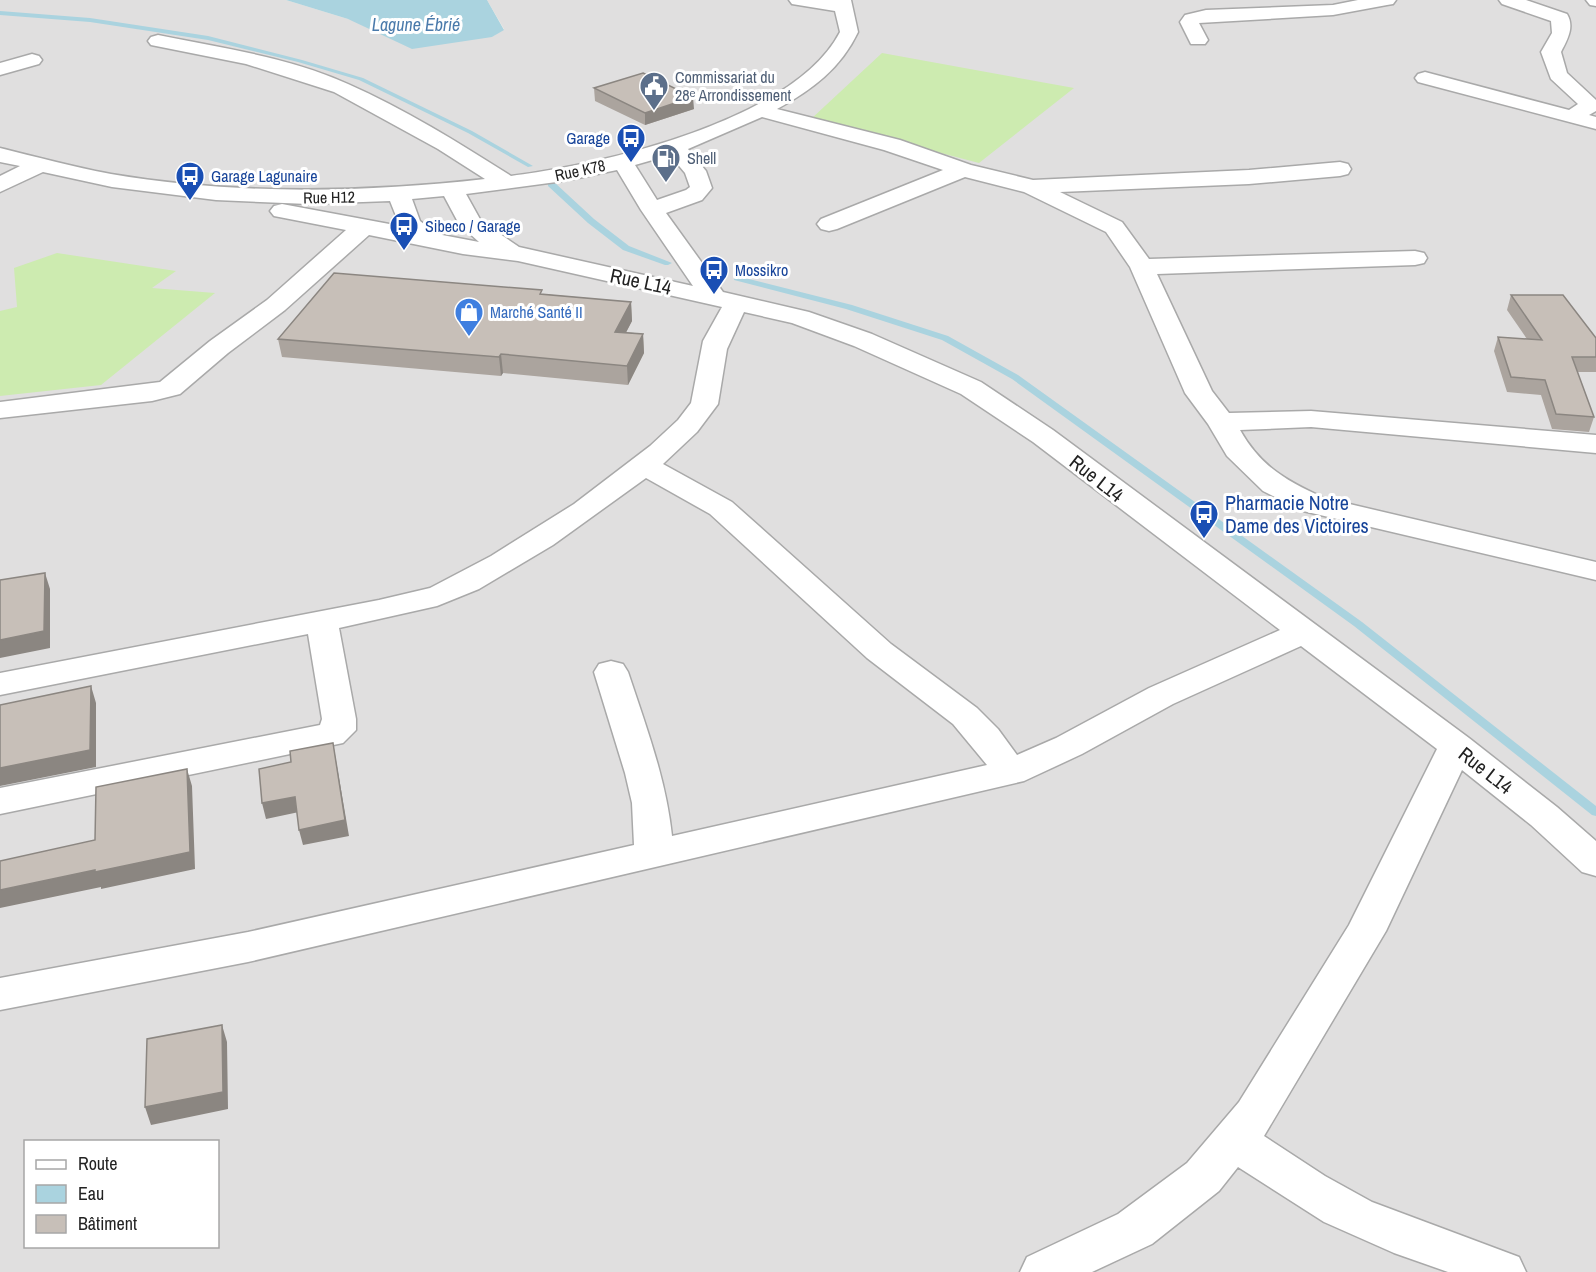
<svg xmlns="http://www.w3.org/2000/svg" width="1596" height="1272" font-family="'Archivo Narrow',sans-serif">
<rect width="100%" height="100%" fill="#f2efe9"/>
<path fill="#e0dfdf" fill-rule="evenodd" d="M 0,0 L 286,0 L 348,19 L 492,37 L 504,29 L 487,0 L 1596,0 L 1596,1272 L 0,1272 ZM 26,1142 L 218,1142 L 218,1246 L 26,1246 Z"/>
<path fill="#cdebb0" d="M 882,53 L 1074,88 L 979,163 L 811,119 Z
M 57,253 L 176,271 L 152,288 L 215,293 L 101,385 L 0,396 L 0,311 L 17,307 L 14,268 Z"/>
<path fill="#aad3df" d="M 286,0 L 487,0 L 504,30 L 492,37 L 412,49 L 348,19 Z"/>
<g fill="none" stroke-linecap="round" stroke-linejoin="round">
<path fill="#aad3df" fill-rule="evenodd" d="M 0,11 L 90,18 L 208,36 L 302,60 L 363,78 L 472,131 L 533,166 L 528,167 L 468,133 L 359,80 L 298,62 L 208,40 L 90,22 L 0,15 Z
M 548,182 L 554,182 L 594,219 L 629,246 L 672,263 L 668,265 L 665,265 L 623,250 L 588,223 L 548,186 Z
M 734,276 L 737,276 L 852,305 L 948,336 L 1018,375 L 1362,622 L 1596,806 L 1596,816 L 1592,815 L 1354,626 L 1012,379 L 942,340 L 846,309 L 734,280 Z"/>
<g stroke="#a9a9a9" stroke-width="3">
<path id="minor" d="M 789,0 L 851,0 L 858,32 C 841,68 812,90 777,109 L 900,140 L 971,165 L 1033,180 L 1249,170 L 1340,162 L 1348,164 L 1351,169 L 1348,174 L 1340,176 L 1249,184 L 1060,192 L 1122,222 L 1149,259 L 1415,251 L 1424,253 L 1427,258 L 1424,263 L 1415,265 L 1157,274 L 1212,391 L 1229,413 L 1311,411 L 1596,435 L 1596,453 L 1311,427 L 1240,430 C 1261,467 1287,481 1324,498 L 1596,562 L 1596,580 L 1303,511 L 1263,491 L 1227,456 L 1208,424 L 1185,393 L 1130,267 L 1106,232 L 1024,192 L 965,177 L 837,229 L 829,231 L 821,229 L 817,224 L 821,219 L 943,170 L 884,150 L 762,117 L 688,149 L 706,171 L 712,188 L 702,200 L 666,213 L 723,292 L 809,312 L 872,334 L 981,382 L 1053,430 L 1469,738 L 1557,807 L 1596,841 L 1596,876 L 1582,872 L 1531,825 L 1462,770 L 1386,931 L 1264,1136 L 1325,1176 L 1372,1202 L 1519,1257 L 1526,1272 L 1448,1272 L 1394,1253 L 1324,1222 L 1238,1167 L 1219,1191 L 1152,1244 L 1092,1272 L 1020,1272 L 1027,1257 L 1118,1214 L 1187,1163 L 1239,1102 L 1349,925 L 1437,749 L 1301,646 L 1173,704 L 1082,754 L 1024,781 L 248,962 L 0,1010 L 0,978 L 248,932 L 634,845 L 632,803 L 625,773 L 594,672 L 599,664 L 611,661 L 623,664 L 628,672 C 646,726 666,779 672,836 L 987,765 L 953,724 L 867,658 L 710,514 L 646,478 L 553,545 L 479,589 L 437,606 L 339,628 L 356,719 L 356,730 L 343,743 L 0,814 L 0,788 L 320,725 L 322,719 L 308,634 L 0,695 L 0,673 L 379,600 L 430,588 L 491,556 L 574,504 L 650,446 L 678,420 L 691,403 L 703,341 L 722,307 L 518,261 L 463,254 L 369,235 L 285,310 L 228,353 L 180,394 L 152,401 L 0,418 L 0,402 L 160,382 L 210,341 L 267,300 L 346,230 L 274,216 L 270,211 L 274,206 L 282,204 L 400,226 L 390,201 L 308,204 L 216,200 L 112,187 L 43,172 L 0,192 L 0,176 L 20,166 L 0,162 L 0,148 C 37,157 73,167 111,174 C 235,195 361,193 485,179 L 438,149 L 334,92 L 246,64 L 151,45 L 148,41 L 151,37 L 158,35 C 221,48 289,57 348,84 C 405,109 459,143 511,176 C 602,165 795,120 840,32 L 835,11 L 792,4 ZM 670,155 L 685,173 L 690,187 L 686,190 L 657,200 L 635,165 ZM 617,170 L 641,210 L 693,286 L 519,247 L 481,221 L 466,194 L 564,181 ZM 444,196 L 459,224 L 479,242 L 437,234 L 420,221 L 412,199 ZM 744,312 L 792,323 L 854,346 L 961,394 L 1033,442 L 1280,630 L 1149,688 L 1056,738 L 1017,755 L 998,729 L 977,708 L 891,644 L 732,502 L 663,464 L 697,432 L 718,404 L 727,349 Z
M 1358,0 L 1396,0 L 1393,4 L 1387,5 L 1333,15 L 1199,23 L 1208,40 L 1205,44 L 1191,44 L 1180,22 L 1185,15 L 1206,10 L 1333,5 Z
M 1499,0 L 1526,0 L 1567,14 C 1575,27 1567,40 1561,52 L 1567,73 L 1596,100 L 1596,111 L 1589,115 L 1596,117 L 1596,129 L 1418,82 L 1415,78 L 1418,74 L 1425,72 L 1569,110 L 1578,104 L 1551,79 L 1541,52 L 1552,33 L 1551,21 L 1502,4 Z
M 1586,0 L 1596,0 L 1596,6 L 1590,5 Z
M 32,54 L 39,56 L 42,60 L 39,64 L 0,75 L 0,63 Z"/>
</g>
<use href="#minor" fill="#fff" fill-rule="evenodd"/>
</g>
<path fill="#aba49e" d="M 594,88 L 694,109 L 645,125 L 595,101 Z
M 543,294 L 631,302 L 632,321 L 626,332 L 643,334 L 644,353 L 628,385 L 503,373 L 501,376 L 282,357 L 278,339 Z
M 1511,295 L 1596,338 L 1596,372 L 1577,372 L 1594,417 L 1589,432 L 1552,429 L 1541,395 L 1507,392 L 1494,351 L 1498,337 L 1527,339 L 1507,310 Z"/>
<path fill="#8b8681" d="M 693,97 L 694,109 L 645,125 L 645,113 Z
M 631,302 L 632,321 L 617,350 L 615,332 Z
M 643,334 L 644,353 L 628,385 L 627,366 Z
M 501,354 L 503,373 L 501,376 L 499,357 Z
M 45,573 L 50,589 L 50,648 L 0,658 L 0,640 Z
M 91,686 L 96,703 L 96,767 L 0,786 L 0,768 Z
M 333,743 L 349,836 L 303,845 L 299,830 Z
M 187,769 L 192,786 L 195,869 L 101,889 L 101,887 L 0,908 L 0,890 L 95,870 Z
M 295,797 L 299,812 L 266,819 L 262,803 Z
M 222,1025 L 227,1042 L 228,1109 L 151,1125 L 145,1107 Z"/>
<path fill="#c7bfb8" stroke="#8b8681" stroke-width="1.5" d="M 643,73 L 693,97 L 645,113 L 594,88 Z
M 334,273 L 542,290 L 540,294 L 631,302 L 615,332 L 643,334 L 627,366 L 501,354 L 499,357 L 278,339 Z
M 1511,295 L 1563,295 L 1596,338 L 1596,357 L 1572,357 L 1594,417 L 1556,414 L 1545,380 L 1511,377 L 1498,337 L 1542,340 Z
M 45,573 L 44,631 L 0,640 L 0,580 Z
M 91,686 L 90,750 L 0,768 L 0,705 Z
M 333,743 L 345,820 L 299,830 L 295,797 L 262,803 L 259,769 L 291,762 L 290,751 Z
M 187,769 L 190,852 L 95,872 L 95,870 L 0,890 L 0,861 L 95,840 L 96,787 Z
M 222,1025 L 223,1092 L 145,1107 L 147,1039 Z"/>
<defs>
<g id="civic-pin" transform="scale(1.5)"><path d="M0 17L-7.5 6A9.5 9.5 0 1 1 7.5 6Z" fill="#5c6f8a" stroke="#fff"/><path d="M-.6-6.5H3V-4.5H.6V-3L4-1V1h2V6H-6V1h2V-1L-.6-3ZM-1.2 2.5V6h2.4V2.5Z" fill="#fff"/></g>
<g id="bus-pin" transform="scale(1.5)"><path d="M0 17L-7.5 6A9.5 9.5 0 1 1 7.5 6Z" fill="#1a4fb4" stroke="#fff"/><path d="M-5-6H5V4H4V6H2V4H-2V6H-4V4H-5ZM-3.5-4V0h7V-4ZM-3.5 1.2v1.5H-2V1.2ZM2 1.2v1.5H3.5V1.2Z" fill="#fff"/></g>
<g id="fuel-pin" transform="scale(1.5)"><path d="M0 17L-7.5 6A9.5 9.5 0 1 1 7.5 6Z" fill="#5c6f8a" stroke="#fff"/><path d="M-5.5-6h7V0h2V4h1.3V-2.5L3-4.5l.8-.8L6-3V5H2.5V1h-1V6h-7ZM-4.2-4.7v3.2H.2V-4.7Z" fill="#fff"/></g>
<g id="shop-pin" transform="scale(1.5)"><path d="M0 17L-7.5 6A9.5 9.5 0 1 1 7.5 6Z" fill="#3f7fe0" stroke="#fff"/><path d="M-5-2.5h2.3a2.7 3.5 0 0 1 5.4 0H5L5.5 6h-11ZM-1.5-2.5h3a1.5 2.3 0 0 0-3 0Z" fill="#fff"/></g>
</defs>
<g fill-rule="evenodd">
<use href="#civic-pin" x="654" y="86"/>
<use href="#bus-pin" x="631" y="138"/>
<use href="#fuel-pin" x="666" y="158"/>
<use href="#bus-pin" x="190" y="176"/>
<use href="#bus-pin" x="404" y="226"/>
<use href="#bus-pin" x="714" y="270"/>
<use href="#shop-pin" x="469" y="312"/>
<use href="#bus-pin" x="1204" y="514"/>
</g>
<g text-anchor="middle" dominant-baseline="central" stroke-width="6" stroke-linejoin="round" paint-order="stroke">
<g font-size="16" fill="#4e5e75" stroke="#fff" text-anchor="start">
<text x="675" y="77">Commissariat du<tspan x="675" dy="18">28ᵉ Arrondissement</tspan></text>
<text x="687" y="158">Shell</text>
</g>
<g font-size="16" fill="#164399" stroke="#fff" text-anchor="start">
<text x="610" y="138" text-anchor="end">Garage</text>
<text x="211" y="176">Garage Lagunaire</text>
<text x="425" y="226">Sibeco / Garage</text>
<text x="735" y="270">Mossikro</text>
</g>
<g font-size="16" fill="#222" stroke="#fff">
<text transform="translate(580 170) rotate(-12)">Rue K78</text>
<text transform="translate(329 197) rotate(-1)">Rue H12</text>
</g>
<g font-size="16" fill="#366cbe" stroke="#fff" text-anchor="start">
<text x="490" y="312">Marché Santé II</text>
</g>
<g font-size="18" font-style="italic" fill="#4a7aab" stroke="#fff">
<text x="416" y="24">Lagune Ébrié</text>
</g>
<g font-size="20" fill="#222" stroke="#fff">
<text transform="translate(641 281) rotate(12)">Rue L14</text>
<text transform="translate(1097 478) rotate(38)">Rue L14</text>
<text transform="translate(1486 770) rotate(38)">Rue L14</text>
</g>
<g font-size="20" fill="#164399" stroke="#fff" text-anchor="start">
<text x="1225" y="502">Pharmacie Notre<tspan x="1225" dy="23">Dame des Victoires</tspan></text>
</g>
</g>
<rect x="24" y="1140" width="195" height="108" fill="#ffffff" stroke="#a7a7a7" stroke-width="1.5"/>
<rect x="36" y="1160" width="30" height="9" fill="#ffffff" stroke="#a7a7a7" stroke-width="1.5"/>
<text x="78" y="1170" font-size="18" fill="#222222">Route</text>
<rect x="36" y="1185" width="30" height="18" fill="#aad3df" stroke="#a7a7a7" stroke-width="1.5"/>
<text x="78" y="1200" font-size="18" fill="#222222">Eau</text>
<rect x="36" y="1215" width="30" height="18" fill="#c7bfb8" stroke="#a7a7a7" stroke-width="1.5"/>
<text x="78" y="1230" font-size="18" fill="#222222">Bâtiment</text>
</svg>
